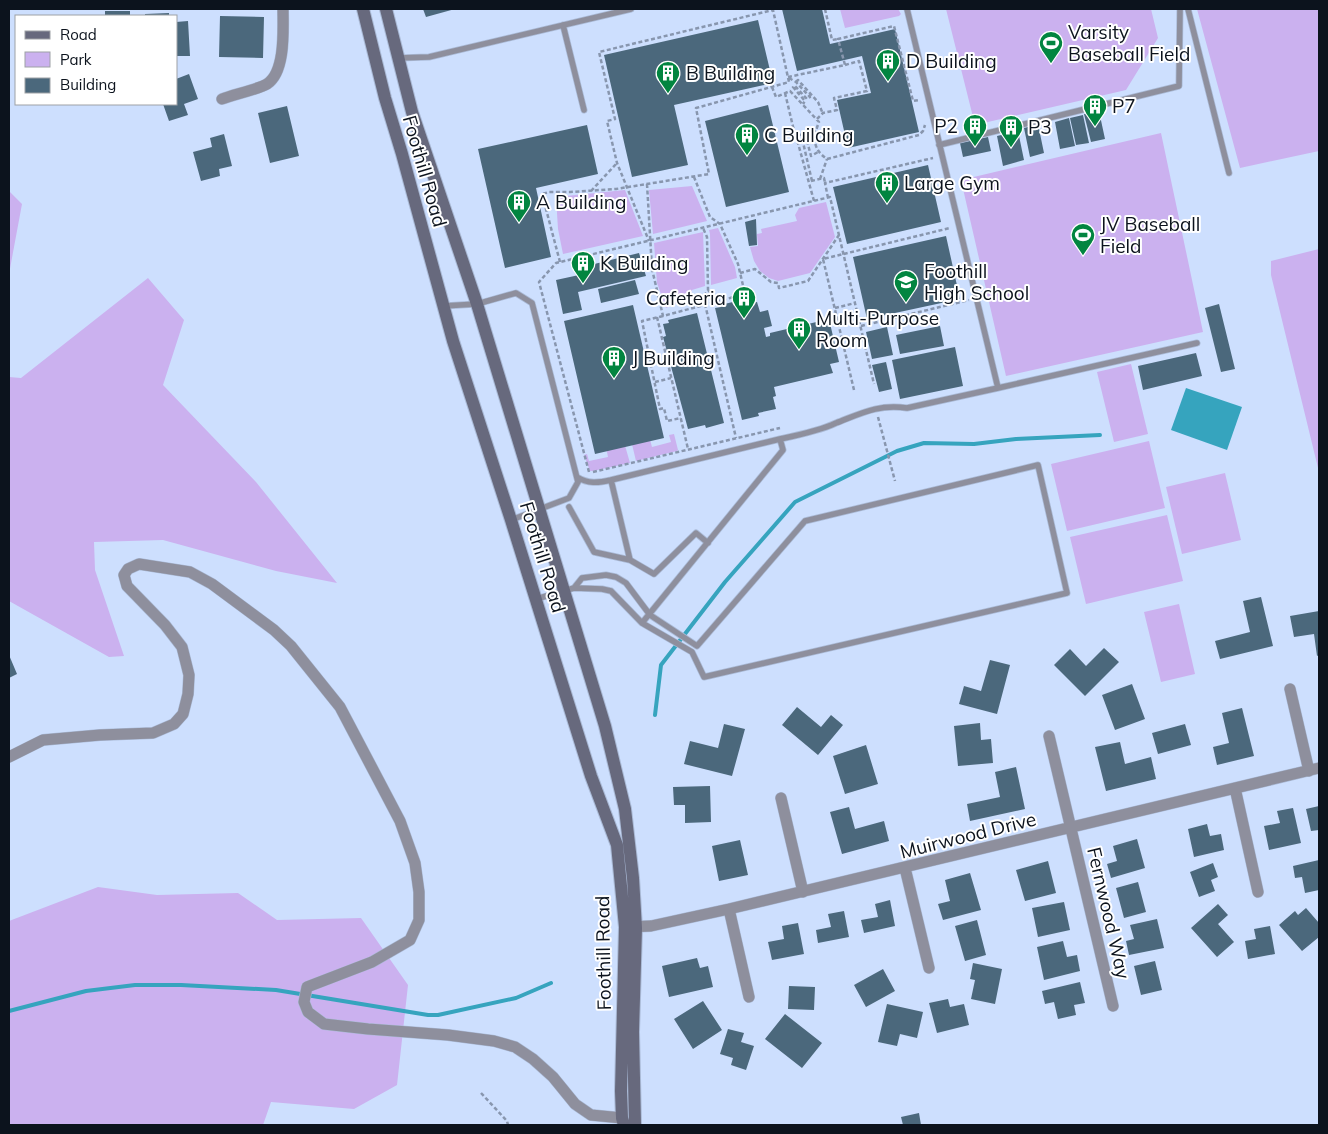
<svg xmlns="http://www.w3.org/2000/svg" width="1328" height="1134" font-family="Mulish,sans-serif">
<rect width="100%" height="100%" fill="#cddffe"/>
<path fill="#cbb1ef" d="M 840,9 L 898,9 L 901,14 L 899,16 L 845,28 Z
M 946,9 L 1151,9 L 1158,38 L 1126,90 L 975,125 Z
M 1197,9 L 1319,9 L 1319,151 L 1240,168 Z
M 1161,133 L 1203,332 L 1006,376 L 961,180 Z
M 692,186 L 707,221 L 653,234 L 649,190 Z
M 625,190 L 643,236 L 563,254 L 558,229 L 556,197 Z
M 9,191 L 22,204 L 9,274 Z
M 826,202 L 835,237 L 810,273 L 778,281 L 769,278 L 760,271 L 754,261 L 750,247 L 758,246 L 757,234 L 762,233 L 761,229 L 797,221 L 795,215 L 799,208 Z
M 718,228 L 735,267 L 737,278 L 711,285 L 710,234 L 709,230 Z
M 703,232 L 705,286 L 692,290 L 691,297 L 666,308 L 657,283 L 654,243 Z
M 1319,249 L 1319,472 L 1271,275 L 1271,261 Z
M 148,278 L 184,320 L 163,385 L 256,482 L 337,583 L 276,571 L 163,540 L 94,542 L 95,570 L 124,656 L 109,657 L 9,601 L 9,377 L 21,378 Z
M 1131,364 L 1148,434 L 1114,442 L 1097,372 Z
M 674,434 L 678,450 L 677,451 L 636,461 L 631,440 L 649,436 L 652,447 L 671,442 L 669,435 Z
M 1149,441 L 1165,508 L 1067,531 L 1051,464 Z
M 624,442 L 630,463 L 593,471 L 590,471 L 584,455 L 587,454 L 589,461 L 608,457 L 606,447 Z
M 1225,473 L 1241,540 L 1182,554 L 1166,487 Z
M 1167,515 L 1183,581 L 1086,604 L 1070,537 Z
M 1179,604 L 1195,674 L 1161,682 L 1144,612 Z
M 98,887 L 157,895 L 238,893 L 277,920 L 361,918 L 408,985 L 397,1085 L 354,1109 L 271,1102 L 263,1125 L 9,1125 L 9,921 Z"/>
<path fill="#36a4be" d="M 1186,388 L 1242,407 L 1227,450 L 1171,430 Z"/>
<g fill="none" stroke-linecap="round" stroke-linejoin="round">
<path stroke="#36a4be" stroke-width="4" d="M 655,715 L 661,665 L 725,582 L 795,502 L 897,451 L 924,443 L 974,444 L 1016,439 L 1100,435
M 9,1011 L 86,991 L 135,985 L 181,985 L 276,990 L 428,1015 L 438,1015 L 516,998 L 551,983"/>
</g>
<path fill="#4b687c" d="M 423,9 L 455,9 L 426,17 Z
M 782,9 L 822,9 L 830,44 L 895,29 L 919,132 L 848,148 L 837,100 L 871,93 L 862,56 L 797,71 Z
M 105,11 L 130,11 L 130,16 L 105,16 Z
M 169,13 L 169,16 L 145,16 L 145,14 Z
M 220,16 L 264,17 L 263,58 L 219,57 Z
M 758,20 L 773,83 L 674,105 L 688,165 L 632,177 L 604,55 Z
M 188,21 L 190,56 L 176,56 L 176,22 Z
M 189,74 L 198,99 L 184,104 L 188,115 L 169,121 L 163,104 L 176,104 L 176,79 Z
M 768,105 L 789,192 L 726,207 L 705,121 Z
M 287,106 L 299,156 L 270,163 L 258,113 Z
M 1099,111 L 1105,139 L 1091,142 L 1084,114 Z
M 1083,115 L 1089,143 L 1076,145 L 1070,118 Z
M 1069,118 L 1075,146 L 1060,149 L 1055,122 Z
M 1038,124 L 1044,153 L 1030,157 L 1024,128 Z
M 587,125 L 598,174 L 536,188 L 551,257 L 505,268 L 478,149 Z
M 1018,131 L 1024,160 L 1003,166 L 997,136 Z
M 224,134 L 232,166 L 219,169 L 220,176 L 201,181 L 193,152 L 212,147 L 210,138 Z
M 988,137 L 991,151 L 963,157 L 960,143 Z
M 928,165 L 941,222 L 847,244 L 833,187 Z
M 756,219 L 757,245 L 749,246 L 745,222 Z
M 946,236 L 960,299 L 867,319 L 853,257 Z
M 639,253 L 646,276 L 578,292 L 582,310 L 563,314 L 556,280 L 579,275 L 578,268 Z
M 635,280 L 639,294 L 601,303 L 598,289 Z
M 750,298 L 750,303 L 757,302 L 760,312 L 768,310 L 772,326 L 764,328 L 766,337 L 770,336 L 770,333 L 829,319 L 839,362 L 830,364 L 833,373 L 774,387 L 776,396 L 773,397 L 776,409 L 758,413 L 759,416 L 742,420 L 715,308 L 721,307 L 720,305 Z
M 1219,304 L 1235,369 L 1221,372 L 1205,308 Z
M 633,305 L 664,438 L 595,454 L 564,321 Z
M 697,313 L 724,423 L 706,428 L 705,425 L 688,429 L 663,337 L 666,336 L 663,324 L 669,323 L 668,320 Z
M 940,326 L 944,346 L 900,354 L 896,335 Z
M 887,327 L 893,355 L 872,359 L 866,332 Z
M 955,347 L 963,386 L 900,399 L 892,360 Z
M 1196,353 L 1202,376 L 1143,390 L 1138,366 Z
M 886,362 L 892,389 L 879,392 L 872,365 Z
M 1261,597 L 1273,646 L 1220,659 L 1215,641 L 1250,632 L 1243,601 Z
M 1319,611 L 1319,655 L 1317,656 L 1314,634 L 1294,637 L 1290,616 Z
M 1104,648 L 1119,662 L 1085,696 L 1054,665 L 1070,649 L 1086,666 Z
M 9,655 L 17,674 L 9,678 Z
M 990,660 L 1010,665 L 997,714 L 959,704 L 964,686 L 981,691 Z
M 1132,684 L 1145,719 L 1115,730 L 1102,695 Z
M 797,707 L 821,727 L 831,715 L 843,725 L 818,755 L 782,725 Z
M 1242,708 L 1254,756 L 1217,765 L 1213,747 L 1229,743 L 1222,713 Z
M 980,723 L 981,740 L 991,739 L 993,763 L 958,766 L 954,726 Z
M 724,724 L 745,729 L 732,776 L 684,764 L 690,741 L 718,748 Z
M 1185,724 L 1191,745 L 1158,754 L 1152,733 Z
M 1120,742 L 1125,764 L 1151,757 L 1156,779 L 1106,791 L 1095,747 Z
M 866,745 L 878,784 L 845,794 L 833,756 Z
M 1016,767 L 1025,809 L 970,821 L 967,804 L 1000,797 L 995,772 Z
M 710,786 L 711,822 L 685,823 L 685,805 L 674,805 L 673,787 Z
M 1319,806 L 1319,830 L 1311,831 L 1306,809 Z
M 849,807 L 855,829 L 884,821 L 889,841 L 842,854 L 830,812 Z
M 1293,808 L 1301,843 L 1269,850 L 1264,826 L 1280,823 L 1277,811 Z
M 1207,824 L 1210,836 L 1221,834 L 1224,850 L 1194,857 L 1188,829 Z
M 1137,839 L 1145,868 L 1111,878 L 1107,864 L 1117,861 L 1113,846 Z
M 740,840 L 748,875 L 719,881 L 712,846 Z
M 1319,860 L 1319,890 L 1305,893 L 1302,877 L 1295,878 L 1293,866 Z
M 1048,861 L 1056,893 L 1025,901 L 1016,870 Z
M 1213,863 L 1218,877 L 1211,880 L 1215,891 L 1199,897 L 1190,872 Z
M 970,873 L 981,910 L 943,920 L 938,904 L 950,901 L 945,880 Z
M 1138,882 L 1146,912 L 1124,918 L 1116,888 Z
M 890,900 L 895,926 L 864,933 L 861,920 L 878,917 L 875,904 Z
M 1064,902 L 1070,930 L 1038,937 L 1032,908 Z
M 1218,904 L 1228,915 L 1218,924 L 1234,942 L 1217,957 L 1191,928 Z
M 1306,908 L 1319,923 L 1319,937 L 1302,951 L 1279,925 L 1295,911 L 1298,915 Z
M 844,911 L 849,937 L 818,943 L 816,930 L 831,927 L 828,914 Z
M 1157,919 L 1164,948 L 1129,955 L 1126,941 L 1134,939 L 1130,925 Z
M 977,920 L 986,955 L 965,961 L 955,926 Z
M 798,923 L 804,954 L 772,960 L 768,942 L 784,939 L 782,926 Z
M 1270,926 L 1275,954 L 1248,959 L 1245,941 L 1256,939 L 1254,929 Z
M 1063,941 L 1067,957 L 1077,955 L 1080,971 L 1044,980 L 1037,947 Z
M 697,958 L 700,968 L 708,966 L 713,987 L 669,997 L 662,966 Z
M 1155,961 L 1162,990 L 1141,995 L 1134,966 Z
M 973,963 L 1002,969 L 995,1004 L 971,999 L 975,980 L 970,979 Z
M 883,969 L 895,991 L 866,1007 L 854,985 Z
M 1080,982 L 1085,1003 L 1074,1005 L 1076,1015 L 1058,1019 L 1054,1002 L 1045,1004 L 1042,991 Z
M 789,986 L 815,987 L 814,1010 L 788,1009 Z
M 948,999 L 950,1007 L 964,1004 L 969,1025 L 937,1033 L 929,1003 Z
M 703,1001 L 722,1030 L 693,1049 L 674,1019 Z
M 887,1004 L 923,1012 L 917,1038 L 900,1034 L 897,1046 L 878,1042 Z
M 785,1014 L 822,1043 L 802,1068 L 765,1039 Z
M 728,1029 L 744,1033 L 741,1042 L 754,1046 L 746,1070 L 731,1065 L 733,1058 L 720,1054 Z
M 919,1113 L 921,1125 L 903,1125 L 901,1117 Z"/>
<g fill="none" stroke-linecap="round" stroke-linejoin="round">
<g stroke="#aabad6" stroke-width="7">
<path id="lane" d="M 907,9 L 998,388 L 1197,343
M 1188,9 L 1229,173
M 563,25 L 584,110
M 398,58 L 429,57 L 631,9
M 939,145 L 1179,86 L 1180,9
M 443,306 L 477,304 L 516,293 L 532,303 L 578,482 L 569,498 L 511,520
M 780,439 C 799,435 819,431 836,423 C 862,413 878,404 907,408 L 998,388
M 577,477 C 588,484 598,483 611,480
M 569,507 L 594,552 L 630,560 L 654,574 L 696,533 L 708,543
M 630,560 L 611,480 L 780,439 L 783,450 L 642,623
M 536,599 L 574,588 L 602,589 L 611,591 L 642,623 L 692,652 L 704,677 L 1067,593 L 1038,465 L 805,521 L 697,646 L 650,615 L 626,583 L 616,577 L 606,575 L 582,578 L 574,588"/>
</g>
<g stroke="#aabad6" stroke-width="12">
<path id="street" d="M 222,99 C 232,95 259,89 267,84 C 286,72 283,28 283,9
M 1290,689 L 1309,771
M 1049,736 L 1113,1006
M 9,757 L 43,740 L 100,735 L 153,733 L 174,724 L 183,714 L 188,694 L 189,675 L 182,647 L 165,625 L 127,586 L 124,575 L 128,569 L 139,564 L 190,572 L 212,584 L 274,630 L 291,646 L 340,707 L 400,821 L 415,863 L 419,892 L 419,920 L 410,940 L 372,962 L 307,987 L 304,1002 L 308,1012 L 324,1024 L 368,1029 L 448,1035 L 494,1041 L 515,1047 L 533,1059 L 553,1077 L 575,1104 L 591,1115 L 622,1118
M 1235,788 L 1258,892
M 781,798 L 803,892
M 905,868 L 929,968
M 729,909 L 749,997
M 627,927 L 651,926 L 729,909 L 1319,768"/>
</g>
<g stroke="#aabad6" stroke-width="14">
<path id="secondary" d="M 363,9 L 385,98 L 402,154 L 453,341 L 511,520 L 591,776 L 617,845 L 625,927 L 621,1091 L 622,1118 L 624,1125
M 386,9 L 412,112 L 477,304 L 605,726 L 625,809 L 633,878 L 636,928 L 633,1032 L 635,1125"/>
</g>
<path stroke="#8896ae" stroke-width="2.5" stroke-dasharray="4 2.5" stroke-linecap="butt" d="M 825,9 L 832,40 L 838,39
M 788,77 L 845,65 L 838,39 L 894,26 L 913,101 L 919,100
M 789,78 L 796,82 L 810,97 L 807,99 L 795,86 L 793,87 L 805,101 L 803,104
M 796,82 L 798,80 L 818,102 L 823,114
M 772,87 L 776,97 L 790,91 L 819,122 C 813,137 812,149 827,159 L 919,135 L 923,131 L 925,125
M 785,93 L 795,135
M 817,119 L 823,113 L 837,110 L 834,98 L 867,91 L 859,61 L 845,65
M 820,179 L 827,159
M 811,181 L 824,178 L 825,183
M 812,181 L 802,138 L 806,137 L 811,156 L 818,152
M 647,184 L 652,269 L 663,316 L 745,294 L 738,264 L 720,224 L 710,217 L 694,177
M 591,191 L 617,163
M 828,198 L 825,183 L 933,158
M 814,201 L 796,136 L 816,131
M 560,262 L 542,194 L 549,192 L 570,192 L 616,189 L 709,174 L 696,108 L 789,82 L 773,10 L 599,52 L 615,119 L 607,121 L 617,163 L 649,241
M 740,273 L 755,269 L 771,282 L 778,283 L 779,288 L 808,281 L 839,235
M 708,290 L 718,301
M 705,304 L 736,438
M 697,307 L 708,290 L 707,237 L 703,228
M 835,308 L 855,303
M 663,316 L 642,321 L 660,409 L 664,408 L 667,421 L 681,418
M 657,317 L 688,449
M 861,326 L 969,300
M 655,382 L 671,378
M 854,390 L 823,259 L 950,228
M 878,417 L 895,481
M 589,472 L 539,282 L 556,263 L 830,197 L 874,384
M 593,472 L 780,428
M 481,1093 L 507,1121 L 508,1125"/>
<use href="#lane" stroke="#8e8f9d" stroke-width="5.5"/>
<use href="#street" stroke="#8e8f9d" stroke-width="11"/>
<use href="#secondary" stroke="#67697d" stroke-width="12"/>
</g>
<defs>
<g id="stadium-pin" transform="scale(1.25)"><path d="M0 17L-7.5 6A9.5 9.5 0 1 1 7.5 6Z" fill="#028540" stroke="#fff"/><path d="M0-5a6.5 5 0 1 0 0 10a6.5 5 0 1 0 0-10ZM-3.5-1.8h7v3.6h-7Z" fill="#fff"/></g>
<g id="building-pin" transform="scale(1.25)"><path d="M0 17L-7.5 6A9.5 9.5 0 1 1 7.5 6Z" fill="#028540" stroke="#fff"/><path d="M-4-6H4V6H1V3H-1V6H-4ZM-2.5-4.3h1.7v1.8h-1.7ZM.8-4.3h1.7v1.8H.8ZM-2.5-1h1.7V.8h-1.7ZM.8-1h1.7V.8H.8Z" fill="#fff"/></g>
<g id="school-pin" transform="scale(1.25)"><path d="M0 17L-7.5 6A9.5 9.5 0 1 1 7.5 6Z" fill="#028540" stroke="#fff"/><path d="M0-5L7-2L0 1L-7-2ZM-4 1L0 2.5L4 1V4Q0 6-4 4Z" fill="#fff"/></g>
</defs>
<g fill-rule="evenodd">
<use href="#stadium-pin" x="1051" y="43"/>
<use href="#building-pin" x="888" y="61"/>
<use href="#building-pin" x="668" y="73"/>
<use href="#building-pin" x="1095" y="106"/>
<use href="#building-pin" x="975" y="126"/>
<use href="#building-pin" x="1011" y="127"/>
<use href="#building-pin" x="747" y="135"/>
<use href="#building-pin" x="887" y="183"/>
<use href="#building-pin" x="519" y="202"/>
<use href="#stadium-pin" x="1083" y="235"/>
<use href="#building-pin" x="583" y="263"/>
<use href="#school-pin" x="906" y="282"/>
<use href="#building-pin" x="744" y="298"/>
<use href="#building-pin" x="799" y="329"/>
<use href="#building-pin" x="614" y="358"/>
</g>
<g text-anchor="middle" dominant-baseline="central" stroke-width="4" stroke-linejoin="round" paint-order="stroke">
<g font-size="19" fill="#0c131d" stroke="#fff" text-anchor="start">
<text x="1068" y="32">Varsity<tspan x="1068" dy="22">Baseball Field</tspan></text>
<text x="906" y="61">D Building</text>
<text x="686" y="73">B Building</text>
<text x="1112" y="106">P7</text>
<text x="958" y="126" text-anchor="end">P2</text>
<text x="1028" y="127">P3</text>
<text x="764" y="135">C Building</text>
<text x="904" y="183">Large Gym</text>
<text x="536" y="202">A Building</text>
<text x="1100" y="224">JV Baseball<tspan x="1100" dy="22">Field</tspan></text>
<text x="600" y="263">K Building</text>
<text x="924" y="271">Foothill<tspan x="924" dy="22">High School</tspan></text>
<text x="726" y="298" text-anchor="end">Cafeteria</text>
<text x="816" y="318">Multi-Purpose<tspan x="816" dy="22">Room</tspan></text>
<text x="632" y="358">J Building</text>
</g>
<g font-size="19" fill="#0c131d" stroke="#fff">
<text transform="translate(425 171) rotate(74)">Foothill Road</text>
<text transform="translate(543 557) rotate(73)">Foothill Road</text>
<text transform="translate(968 835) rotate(-14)">Muirwood Drive</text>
<text transform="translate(1109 913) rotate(77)">Fernwood Way</text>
<text transform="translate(603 953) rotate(-91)">Foothill Road</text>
</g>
</g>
<rect width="1328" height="1134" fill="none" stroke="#0c131d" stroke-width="20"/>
<rect x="15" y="15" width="162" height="90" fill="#ffffff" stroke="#9ea1a5"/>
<rect x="25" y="31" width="25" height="8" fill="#67697d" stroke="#9ea1a5"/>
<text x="60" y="40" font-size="15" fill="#0c131d">Road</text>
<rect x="25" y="52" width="25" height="15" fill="#cbb1ef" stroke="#9ea1a5"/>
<text x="60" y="65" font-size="15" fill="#0c131d">Park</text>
<rect x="25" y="78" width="25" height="15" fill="#4b687c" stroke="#9ea1a5"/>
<text x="60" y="90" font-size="15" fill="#0c131d">Building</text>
</svg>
